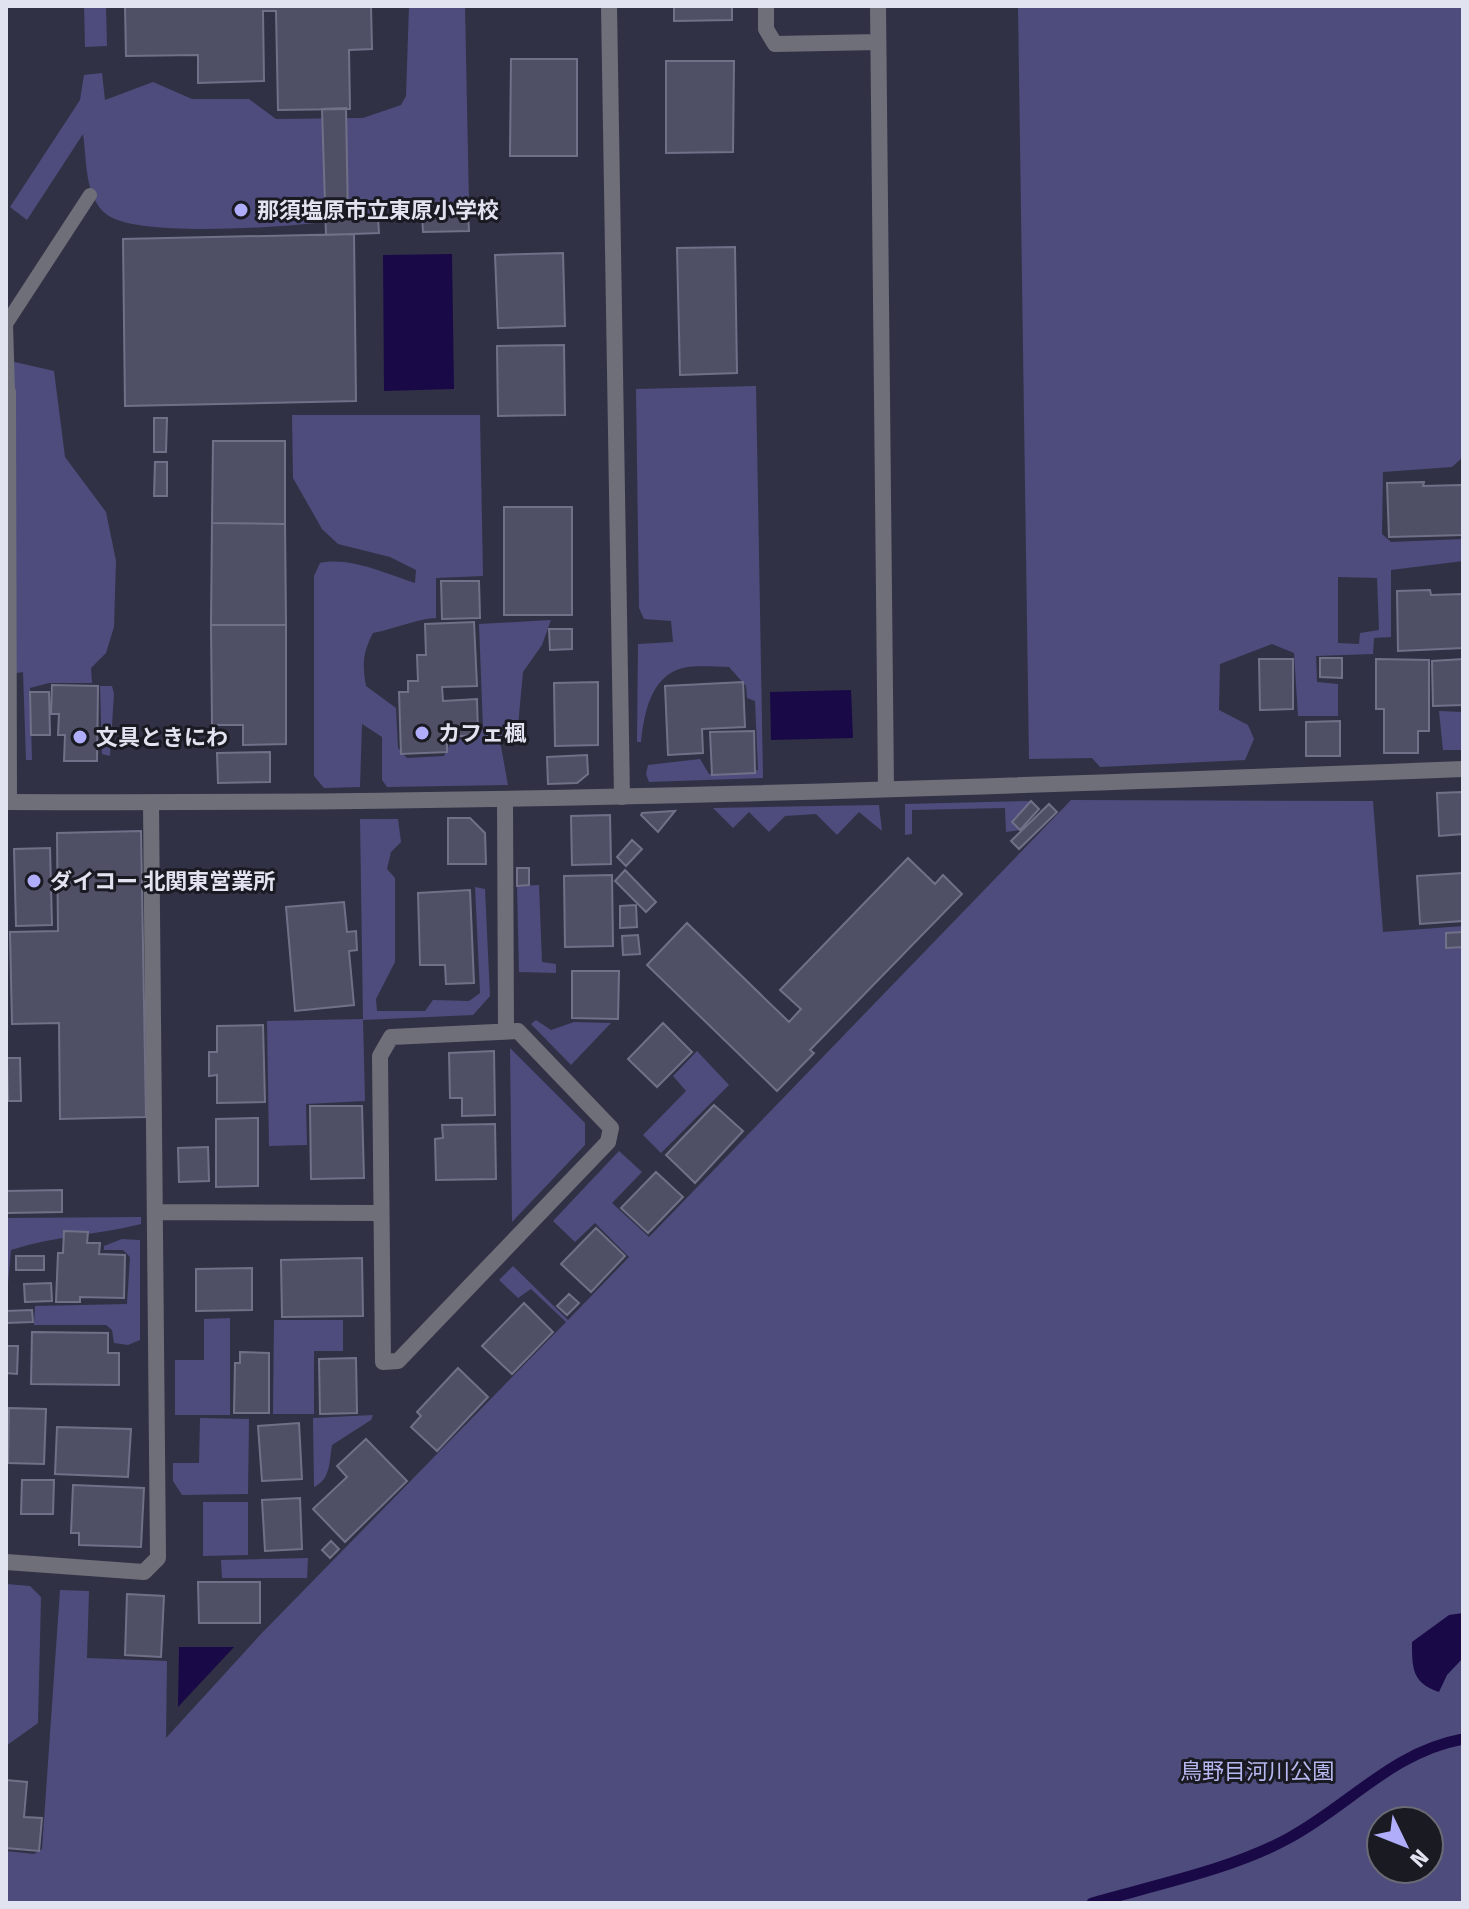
<svg xmlns="http://www.w3.org/2000/svg" width="1469" height="1909" font-family="'Fira Sans','Noto Sans JP',sans-serif">
<rect width="100%" height="100%" fill="#313145"/>
<path fill="#4e4c7c" fill-rule="evenodd" d="M 84,6 L 106,6 L 107,46 L 85,47 Z
M 409,6 L 465,6 L 469,204 L 463,211 L 423,212 L 416,202 C 401,199 396,206 383,212 C 375,217 363,217 354,218 C 311,226 137,240 106,214 C 84,196 87,159 83,134 L 27,220 L 10,207 L 80,100 L 84,75 L 102,73 L 105,100 L 153,82 L 192,99 L 249,99 L 276,119 L 363,118 L 401,105 L 406,96 Z
M 1018,6 L 1463,6 L 1463,457 L 1452,467 L 1383,472 L 1382,534 L 1391,542 L 1463,539 L 1463,561 L 1391,570 L 1391,637 L 1374,638 L 1373,654 L 1316,656 L 1317,682 L 1338,684 L 1338,716 L 1298,716 L 1294,653 L 1272,644 L 1220,664 L 1219,710 L 1248,725 L 1254,739 L 1245,760 L 1100,767 L 1092,758 L 1029,759 ZM 1338,577 L 1377,578 L 1379,630 L 1360,633 L 1359,644 L 1338,643 Z
M 6,360 L 54,371 L 65,457 L 106,512 L 116,561 L 114,627 L 106,653 L 91,668 L 92,683 L 49,683 L 30,688 L 32,760 L 26,760 L 23,672 L 6,675 Z
M 756,386 L 763,778 L 649,782 L 646,774 L 648,765 L 700,759 L 709,774 L 758,770 L 755,701 L 747,698 L 746,686 L 729,667 C 715,667 697,665 683,668 C 650,676 644,715 641,742 L 637,742 L 638,644 L 673,642 L 671,621 L 644,619 L 639,608 L 636,389 Z
M 292,415 L 480,415 L 483,576 L 436,578 L 436,618 C 415,619 395,629 373,633 C 363,652 362,664 366,686 L 396,708 L 398,748 L 407,758 L 444,756 L 452,740 L 475,738 L 483,729 L 479,624 L 551,620 L 542,645 L 523,672 L 518,726 L 500,741 L 508,785 L 387,787 L 382,780 L 382,737 L 362,724 L 360,787 L 324,788 L 314,776 L 314,576 L 320,563 C 348,556 388,574 415,583 L 416,570 L 390,557 L 338,544 L 322,529 L 293,478 Z
M 100,686 L 112,686 L 114,694 L 110,756 L 102,754 Z
M 1439,711 L 1463,712 L 1463,750 L 1443,750 Z
M 1071,800 L 1373,801 L 1383,932 L 1463,926 L 1463,946 L 1462,933 L 1446,934 L 1447,948 L 1463,947 L 1463,1903 L 6,1903 L 6,1851 L 34,1854 L 42,1849 L 60,1590 L 89,1591 L 87,1658 L 167,1661 L 166,1738 L 260,1635 L 566,1322 L 531,1289 L 518,1298 L 499,1280 L 513,1266 L 568,1320 L 629,1257 L 595,1223 L 575,1242 L 553,1221 L 619,1151 L 642,1172 L 612,1203 L 649,1237 ZM 1381,1821 L 1429,1821 L 1429,1869 L 1381,1869 Z
M 1031,801 L 1012,822 L 1020,830 L 1006,832 L 1005,808 L 912,810 L 912,834 L 905,835 L 905,804 Z
M 879,805 L 882,831 L 859,812 L 837,835 L 816,814 L 785,816 L 769,832 L 749,812 L 733,828 L 713,808 Z
M 360,819 L 398,819 L 401,842 L 391,852 L 387,869 L 395,878 L 395,962 L 376,999 L 377,1011 L 425,1011 L 433,1000 L 469,1001 L 480,993 L 475,887 L 485,889 L 490,996 L 473,1015 L 363,1020 L 365,1101 L 306,1104 L 307,1145 L 269,1146 L 267,1021 L 363,1019 Z
M 539,885 L 542,962 L 556,964 L 556,973 L 519,972 L 517,886 Z
M 536,1020 L 551,1030 L 574,1022 L 611,1023 L 571,1065 L 531,1024 Z
M 510,1048 L 585,1123 L 585,1145 L 512,1222 Z
M 697,1051 L 729,1085 L 661,1153 L 643,1135 L 686,1091 L 673,1076 Z
M 141,1217 L 141,1224 C 98,1235 54,1236 11,1250 L 6,1306 L 6,1218 Z
M 122,1239 L 140,1240 L 140,1340 L 128,1345 L 114,1343 L 112,1330 L 106,1325 L 34,1325 L 35,1306 L 127,1304 L 130,1257 L 123,1250 L 104,1250 L 104,1246 Z
M 230,1318 L 230,1415 L 175,1415 L 175,1360 L 204,1360 L 204,1319 Z
M 274,1320 L 343,1320 L 343,1351 L 314,1351 L 314,1414 L 273,1414 Z
M 373,1415 L 371,1420 L 332,1445 C 329,1462 331,1479 314,1487 L 313,1418 Z
M 200,1418 L 249,1419 L 248,1494 L 182,1495 L 173,1481 L 173,1463 L 199,1463 Z
M 203,1502 L 248,1502 L 248,1555 L 203,1556 Z
M 308,1558 L 307,1578 L 222,1578 L 221,1560 Z
M 6,1584 L 30,1586 L 41,1597 L 38,1723 L 6,1746 Z"/>
<path fill="#190a47" d="M 452,254 L 454,389 L 384,391 L 383,255 Z
M 851,690 L 853,738 L 771,740 L 770,692 Z
M 1463,1613 L 1463,1658 L 1447,1675 L 1439,1692 C 1412,1683 1412,1668 1412,1642 L 1449,1615 Z
M 179,1647 L 234,1647 L 178,1707 Z"/>
<g fill="none" stroke-linecap="round" stroke-linejoin="round">
<path stroke="#190a47" stroke-width="11" d="M 1092,1903 C 1155,1885 1233,1869 1289,1838 C 1350,1805 1392,1752 1463,1739"/>
</g>
<path fill="#4f4f65" stroke="#707088" stroke-width="2" d="M 125,6 L 371,6 L 372,49 L 349,50 L 350,109 L 278,110 L 276,11 L 263,11 L 264,81 L 198,83 L 198,55 L 126,56 Z
M 674,6 L 732,6 L 732,20 L 674,21 Z
M 511,59 L 577,59 L 577,156 L 510,156 Z
M 666,61 L 734,61 L 733,152 L 666,153 Z
M 346,108 L 348,218 L 378,218 L 379,233 L 326,235 L 322,109 Z
M 468,214 L 469,231 L 423,232 L 422,215 Z
M 354,234 L 356,401 L 125,406 L 123,239 Z
M 735,247 L 737,373 L 680,375 L 677,248 Z
M 563,253 L 565,326 L 498,328 L 495,255 Z
M 564,345 L 565,415 L 498,416 L 497,346 Z
M 154,418 L 167,418 L 166,452 L 154,452 Z
M 213,441 L 285,441 L 285,524 L 212,523 Z
M 155,462 L 167,462 L 167,496 L 154,496 Z
M 1424,482 L 1423,486 L 1462,485 L 1463,535 L 1389,537 L 1387,483 Z
M 504,507 L 572,507 L 572,615 L 504,615 Z
M 212,523 L 285,524 L 286,625 L 211,625 Z
M 441,581 L 479,581 L 480,618 L 442,619 Z
M 1430,590 L 1431,595 L 1463,594 L 1463,648 L 1398,651 L 1397,591 Z
M 474,622 L 477,686 L 442,687 L 443,701 L 477,699 L 478,735 L 447,737 L 447,752 L 401,754 L 399,692 L 408,692 L 408,681 L 418,681 L 417,655 L 426,655 L 425,624 Z
M 211,625 L 286,625 L 286,744 L 243,745 L 243,725 L 212,725 Z
M 549,629 L 572,629 L 572,649 L 550,650 Z
M 1320,658 L 1342,658 L 1342,678 L 1320,677 Z
M 1259,659 L 1293,659 L 1293,709 L 1260,710 Z
M 1376,659 L 1429,660 L 1429,731 L 1418,731 L 1418,753 L 1384,753 L 1384,709 L 1376,709 Z
M 1463,659 L 1463,705 L 1433,706 L 1432,661 Z
M 598,682 L 598,745 L 555,746 L 554,683 Z
M 743,682 L 745,727 L 702,729 L 703,753 L 668,755 L 665,686 Z
M 52,685 L 98,686 L 97,761 L 64,761 L 65,735 L 58,735 L 59,714 L 51,714 Z
M 30,692 L 49,692 L 50,735 L 31,735 Z
M 1340,721 L 1340,756 L 1306,756 L 1306,722 Z
M 754,731 L 755,773 L 712,775 L 710,732 Z
M 270,752 L 270,782 L 218,783 L 217,753 Z
M 587,755 L 588,774 L 577,783 L 548,784 L 547,757 Z
M 1462,792 L 1463,834 L 1439,836 L 1437,793 Z
M 1031,801 L 1039,809 L 1020,830 L 1012,822 Z
M 1049,804 L 1057,812 L 1019,849 L 1011,841 Z
M 675,811 L 658,832 L 641,815 L 642,813 Z
M 610,815 L 611,864 L 572,865 L 571,816 Z
M 448,818 L 470,818 L 485,833 L 486,864 L 448,864 Z
M 141,831 L 146,1117 L 60,1119 L 59,1023 L 12,1024 L 10,932 L 58,931 L 57,833 Z
M 632,840 L 642,849 L 626,866 L 617,857 Z
M 50,848 L 52,925 L 16,926 L 14,849 Z
M 908,858 L 935,884 L 943,875 L 962,894 L 810,1050 L 814,1053 L 777,1091 L 647,965 L 687,923 L 789,1022 L 801,1009 L 780,990 Z
M 517,868 L 529,868 L 529,885 L 517,886 Z
M 625,870 L 656,902 L 646,912 L 615,881 Z
M 1462,873 L 1463,921 L 1420,924 L 1417,876 Z
M 612,875 L 613,946 L 565,947 L 564,876 Z
M 470,890 L 474,983 L 446,984 L 445,965 L 420,965 L 418,893 Z
M 344,902 L 347,932 L 356,931 L 357,950 L 349,951 L 354,1005 L 295,1011 L 286,907 Z
M 636,905 L 637,927 L 620,928 L 620,906 Z
M 1462,932 L 1463,947 L 1446,948 L 1446,933 Z
M 638,935 L 640,954 L 623,955 L 622,936 Z
M 572,971 L 619,971 L 618,1019 L 572,1018 Z
M 663,1023 L 692,1052 L 657,1087 L 628,1059 Z
M 263,1025 L 265,1102 L 217,1103 L 217,1075 L 209,1076 L 209,1052 L 217,1052 L 217,1026 Z
M 494,1051 L 495,1115 L 462,1116 L 462,1098 L 450,1098 L 449,1053 Z
M 7,1058 L 20,1058 L 21,1101 L 8,1101 Z
M 714,1105 L 743,1131 L 695,1183 L 666,1155 Z
M 310,1106 L 362,1106 L 364,1178 L 311,1179 Z
M 258,1118 L 258,1186 L 216,1187 L 216,1119 Z
M 495,1124 L 496,1179 L 436,1180 L 435,1139 L 443,1138 L 442,1125 Z
M 208,1147 L 209,1181 L 179,1182 L 178,1148 Z
M 656,1172 L 683,1197 L 648,1233 L 621,1208 Z
M 62,1190 L 62,1212 L 7,1213 L 7,1191 Z
M 596,1228 L 625,1256 L 591,1292 L 561,1264 Z
M 64,1231 L 88,1232 L 87,1243 L 100,1243 L 99,1254 L 125,1255 L 124,1298 L 80,1297 L 80,1302 L 56,1302 L 58,1253 L 63,1253 Z
M 16,1256 L 44,1256 L 44,1270 L 16,1270 Z
M 362,1258 L 363,1316 L 282,1317 L 281,1260 Z
M 252,1268 L 252,1310 L 196,1311 L 196,1269 Z
M 51,1283 L 52,1301 L 25,1302 L 24,1284 Z
M 569,1294 L 579,1303 L 567,1315 L 557,1306 Z
M 524,1303 L 553,1332 L 512,1374 L 482,1346 Z
M 32,1310 L 33,1322 L 6,1323 L 6,1311 Z
M 32,1332 L 108,1333 L 108,1353 L 119,1353 L 119,1385 L 31,1384 Z
M 6,1346 L 18,1346 L 17,1374 L 6,1373 Z
M 240,1352 L 269,1353 L 269,1413 L 234,1413 L 235,1363 L 240,1363 Z
M 356,1358 L 357,1413 L 320,1414 L 319,1359 Z
M 458,1368 L 488,1397 L 437,1451 L 411,1427 L 421,1416 L 417,1412 Z
M 9,1408 L 46,1409 L 44,1464 L 8,1463 Z
M 299,1423 L 302,1479 L 262,1481 L 258,1426 Z
M 57,1427 L 131,1429 L 128,1477 L 55,1474 Z
M 366,1439 L 407,1481 L 345,1542 L 313,1509 L 347,1477 L 337,1466 Z
M 22,1480 L 54,1480 L 53,1514 L 21,1514 Z
M 73,1485 L 144,1488 L 141,1547 L 79,1545 L 79,1533 L 71,1533 Z
M 300,1498 L 302,1549 L 265,1551 L 262,1500 Z
M 331,1541 L 339,1549 L 330,1558 L 322,1550 Z
M 198,1582 L 260,1582 L 260,1623 L 199,1623 Z
M 127,1594 L 164,1596 L 161,1657 L 125,1655 Z
M 6,1780 L 27,1782 L 24,1817 L 42,1818 L 39,1851 L 6,1848 Z"/>
<g fill="none" stroke-linecap="round" stroke-linejoin="round">
<path stroke="#6f6f7a" stroke-width="14" d="M 8,392 L 6,324 L 90,195"/>
<path stroke="#6f6f7a" stroke-width="16" d="M 609,6 L 622,797
M 766,6 L 766,29 L 775,44 L 878,42
M 878,6 L 886,789
M 8,392 L 9,802
M 505,799 L 506,1031
M 518,1031 L 611,1128 L 608,1142 L 398,1361 L 383,1362 L 380,1056 L 391,1037 Z
M 155,1212 L 381,1213
M 6,1562 L 144,1572 L 158,1558 L 151,803"/>
<path stroke="#6f6f7a" stroke-width="16" d="M 6,802 C 492,805 977,788 1463,769"/>
</g>
<g fill="#b0aefa" stroke="#1a1a23" stroke-width="3">
<circle cx="241" cy="210" r="8"/>
<circle cx="422" cy="733" r="8"/>
<circle cx="80" cy="737" r="8"/>
<circle cx="34" cy="881" r="8"/>
</g>
<g text-anchor="middle" dominant-baseline="central" stroke-width="6" stroke-linejoin="round" paint-order="stroke">
<g font-size="22" font-weight="bold" fill="#e2e3f0" stroke="#1a1a23" text-anchor="start">
<text x="257" y="210">那須塩原市立東原小学校</text>
<text x="438" y="733">カフェ楓</text>
<text x="96" y="737">文具ときにわ</text>
<text x="50" y="881">ダイコー 北関東営業所</text>
</g>
<g font-size="22" fill="#b8b8f1" stroke="#1a1a23">
<text x="1257" y="1771">鳥野目河川公園</text>
</g>
</g>
<rect width="1469" height="1909" fill="none" stroke="#e2e3f0" stroke-width="16"/>
<g transform="translate(1405 1845) rotate(133)"><circle r="38" fill="#1a1a23" stroke="#6a6a75" stroke-width="2"/>
<path d="M0-6L14 30L0 20L-14 30Z" fill="#b0aefa"/>
<text y="-12" font-size="22" font-weight="bold" text-anchor="middle" fill="#e2e3f0">N</text>
</g>
</svg>
